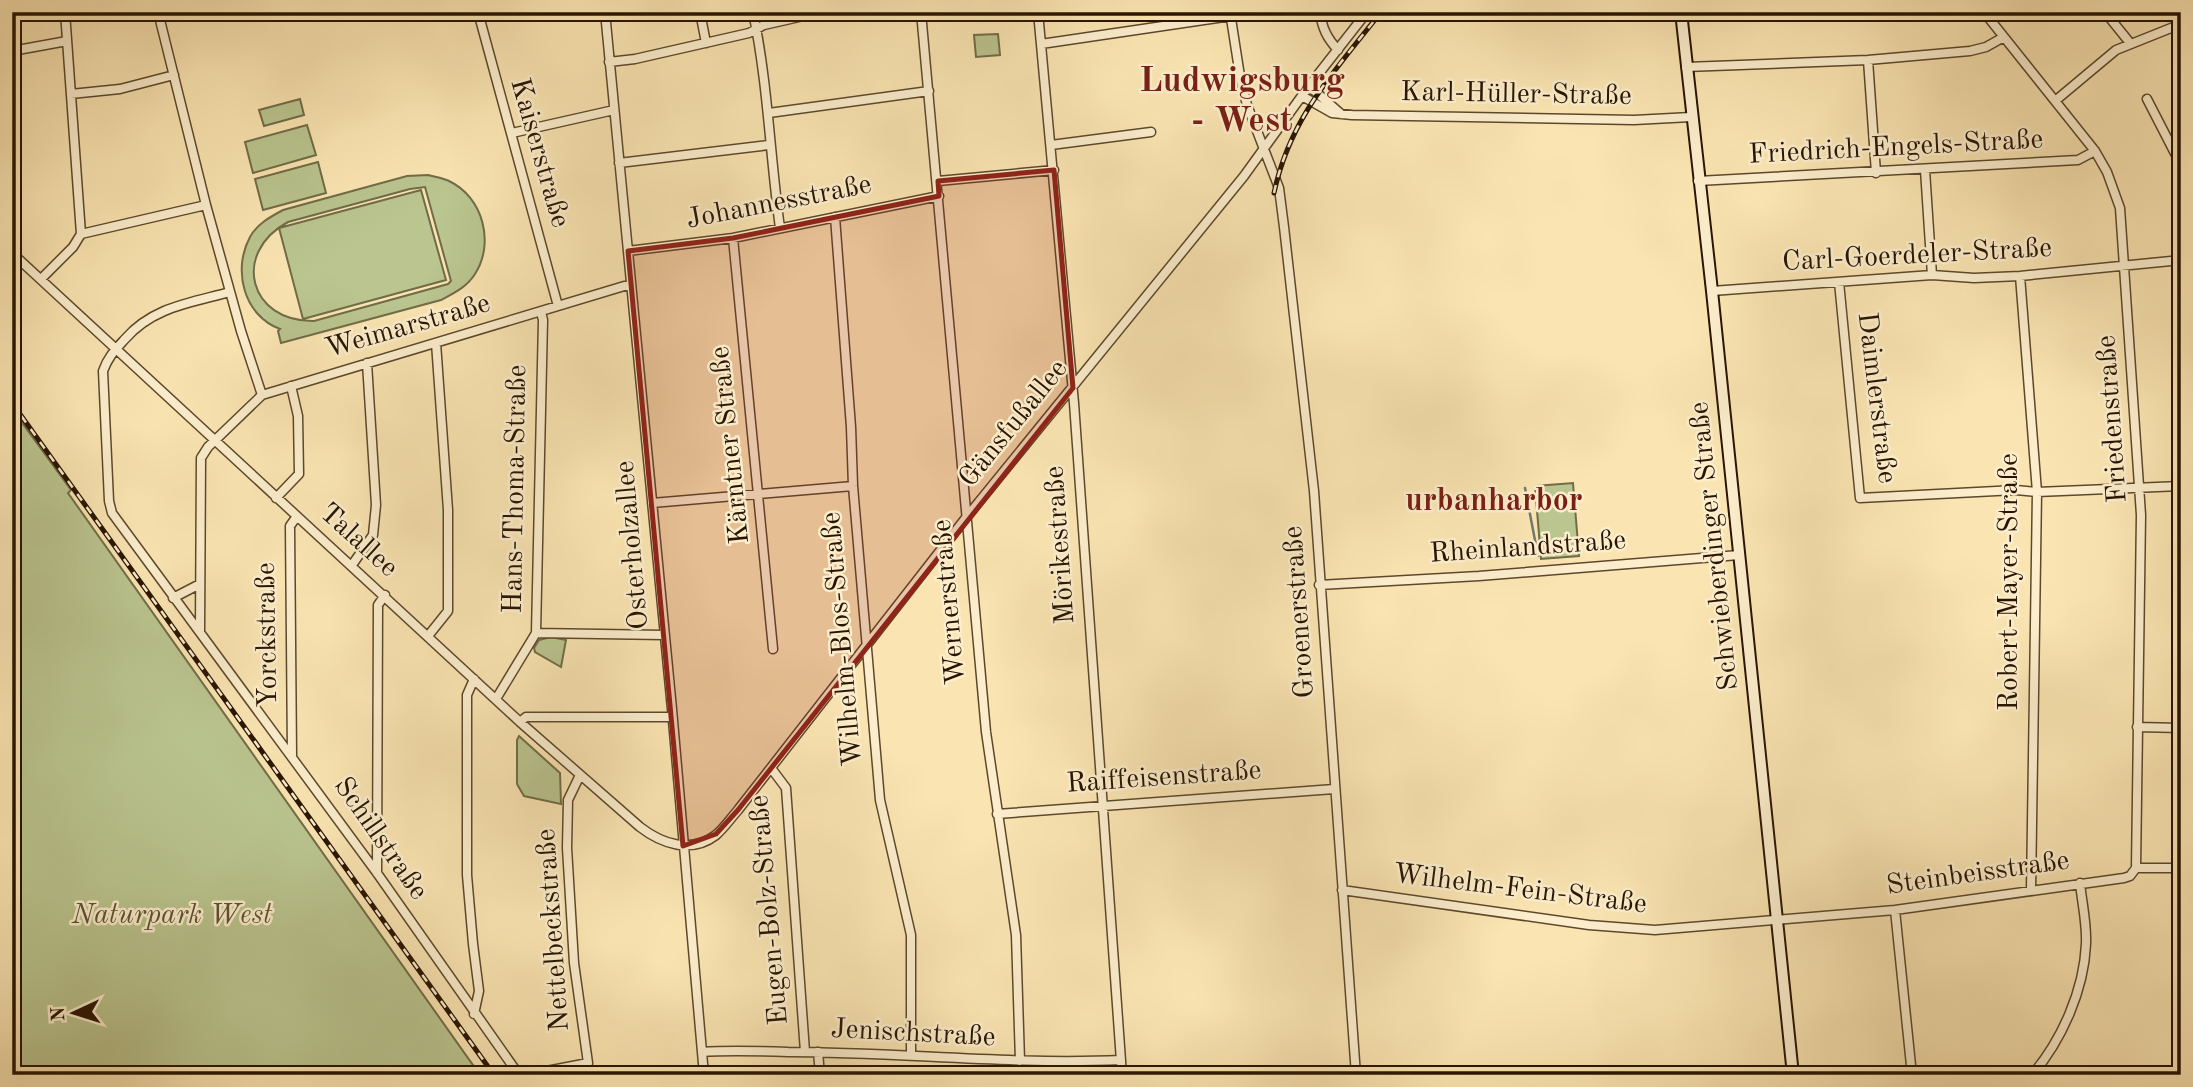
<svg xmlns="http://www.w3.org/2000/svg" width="2193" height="1087" font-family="'Old Standard TT',serif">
<rect width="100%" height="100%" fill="#fae5b2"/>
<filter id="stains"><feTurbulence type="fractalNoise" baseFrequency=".00286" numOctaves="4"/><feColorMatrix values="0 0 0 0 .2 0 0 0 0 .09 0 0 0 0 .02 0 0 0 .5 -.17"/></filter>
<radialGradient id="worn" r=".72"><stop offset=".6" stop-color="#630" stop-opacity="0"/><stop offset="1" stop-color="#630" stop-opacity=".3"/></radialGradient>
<path fill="#bac58f" stroke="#716c48" stroke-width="2" fill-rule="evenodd" d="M 998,34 L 1000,55 L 976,57 L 974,35 Z
M 300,99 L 304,115 L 264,126 L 259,110 Z
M 307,125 L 316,155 L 253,173 L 245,142 Z
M 318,162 L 326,193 L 263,210 L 255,179 Z
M 428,175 C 435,177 443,178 449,181 C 483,197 495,243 475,274 C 467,287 454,293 441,300 L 281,343 L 278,331 L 280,329 C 244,316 232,270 250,237 C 257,224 270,217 283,210 L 407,176 ZM 425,187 L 451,281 L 448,284 L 314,321 C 249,322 231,253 288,222 L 410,189 Z
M 421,190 L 446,280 L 303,319 L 279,228 Z
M 12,409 L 71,490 L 68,493 L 480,1075 L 12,1075 Z
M 1573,483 L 1579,556 L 1541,559 L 1535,486 Z
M 551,637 L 566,640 L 561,667 L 535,652 L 534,648 L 539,640 Z
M 519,736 L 560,773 L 561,804 L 524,796 L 517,784 L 517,740 Z"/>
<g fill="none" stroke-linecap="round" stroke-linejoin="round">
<path stroke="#72796e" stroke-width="2.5" d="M 1525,488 L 1538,556"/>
<g stroke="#5c482c" stroke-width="11">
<path id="minor" d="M 65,12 L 81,234
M 158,12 L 206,205 L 241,331 L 262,395
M 478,12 L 558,306
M 605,12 L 672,709 L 704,1075
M 700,12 L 706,43
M 753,12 C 768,84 770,156 780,228
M 921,12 L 986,732 L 1016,935 L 1020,1061
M 1038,12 L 1074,403 L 1122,1075
M 1230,12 L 1240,76 L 1247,105 L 1279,188 L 1284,227 L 1314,491 L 1356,1075
M 1320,12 C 1322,28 1327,38 1338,50
M 1984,12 L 2095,151 L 2107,172 L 2120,208 L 2141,515 L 2136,868
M 2105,12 L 2130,43
M 1041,44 L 1231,16
M 12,51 L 67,41
M 1868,60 L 1876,173
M 609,62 L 635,59 L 749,33 L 764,25 L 821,12
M 1686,67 L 1868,60 L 1970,51 L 1986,47 L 2002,38
M 1309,86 L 1341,114
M 71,94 L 120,89 L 174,75
M 1302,96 L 1332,113 L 1352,115 L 1634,120 L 1691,117
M 2147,99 L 2181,165
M 2055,101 L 2116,50 L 2181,24
M 769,113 L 929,91
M 512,133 L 614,110
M 1051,145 L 1151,132
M 619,163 L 769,145
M 1925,170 L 1932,275
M 938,181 L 1054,170
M 1698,181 L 2078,160 L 2095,151
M 835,217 L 851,427 L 853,486 L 880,800 L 911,935 L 911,1055
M 733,238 L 773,649
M 628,251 L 733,238 L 939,196
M 12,253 L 520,722 L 640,827 C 662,844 691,854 716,835 C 724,828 731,818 738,810 L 965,519 L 1244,176 L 1309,86 L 1367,12
M 2020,276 L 2037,492 L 2031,890
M 41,279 L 73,247 L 81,234 L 206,205
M 1839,282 L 1860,498 L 2016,490 L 2037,492 L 2181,486
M 1712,291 L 1932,275 L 1974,278 L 2020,276 L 2181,260
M 230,292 C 190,303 153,307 125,339 C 115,350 108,357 103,371 L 109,501 L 112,513 L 377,873 L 519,1075
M 276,498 L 299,474 L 298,416 L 291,386
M 652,503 L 853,486
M 352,565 L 373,535 L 376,505 L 367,363
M 1319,585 L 1479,576 L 1739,555
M 173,598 L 200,584
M 200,632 L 201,458 L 208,447 L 262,395 L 631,284
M 536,633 L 664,635
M 428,636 L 448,611 L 448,510 L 436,343
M 496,699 L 536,633 L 543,320 L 541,312
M 520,722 L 526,717 L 672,717
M 2137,727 L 2181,728
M 292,756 L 290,526 L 297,516
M 771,768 L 786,788 L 805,1052
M 997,814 L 1334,789
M 2136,868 L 2181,868
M 377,873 L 378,605 L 385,595
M 1342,890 L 1589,925 L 1655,930 L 1895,910 L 2124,878 L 2130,876 L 2136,868
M 1895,910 L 1912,1075
M 474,1014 L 479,991 L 473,944 L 467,875 L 467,695 L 474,679
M 702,1052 C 730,1050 759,1051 788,1052 C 899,1052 1010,1065 1121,1060
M 818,1052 L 820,1075
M 526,1075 L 588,1063 L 574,963 L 567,848 L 568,800 L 580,775
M 2032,1075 C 2062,1040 2084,990 2086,944 C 2087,924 2082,903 2080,883"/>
</g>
<g stroke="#281400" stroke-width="14">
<path id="secondary" d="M 1681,12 L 1712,291 L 1793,1075"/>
</g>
<use href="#minor" stroke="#fceecd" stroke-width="8"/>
<use href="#secondary" stroke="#fceecd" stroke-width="10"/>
<g stroke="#281400" stroke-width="5">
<path id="rail" d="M 1274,193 C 1290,117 1335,71 1381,12
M 12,403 L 494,1075"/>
</g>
<use href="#rail" stroke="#fceecd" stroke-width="2.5" stroke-dasharray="8" stroke-linecap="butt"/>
</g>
<path fill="#8f2418" fill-opacity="0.2" stroke="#8f2418" stroke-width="5" stroke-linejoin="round" d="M 1054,170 L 1073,388 L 738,810 L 716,834 L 683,846 L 628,251 L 733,238 L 939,196 L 938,181 Z"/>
<g text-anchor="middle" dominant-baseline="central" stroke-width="5" stroke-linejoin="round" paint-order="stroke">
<g font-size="28" fill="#281400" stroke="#fceecd">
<text transform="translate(1516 95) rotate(1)">Karl-Hüller-Straße</text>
<text transform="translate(1896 148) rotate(-3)">Friedrich-Engels-Straße</text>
<text transform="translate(539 153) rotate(74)">Kaiserstraße</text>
<text transform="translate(779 203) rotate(-11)">Johannesstraße</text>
<text transform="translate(1917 256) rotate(-3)">Carl-Goerdeler-Straße</text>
<text transform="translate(408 327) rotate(-16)">Weimarstraße</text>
<text transform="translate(1876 398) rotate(83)">Daimlerstraße</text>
<text transform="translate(2113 419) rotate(-94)">Friedenstraße</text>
<text transform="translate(1014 424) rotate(-51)">Gänsfußallee</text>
<text transform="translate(731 445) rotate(-96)">Kärntner Straße</text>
<text transform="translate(516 489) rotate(-89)">Hans-Thoma-Straße</text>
<text transform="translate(358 541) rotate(42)">Talallee</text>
<text transform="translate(633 545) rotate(-95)">Osterholzallee</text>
<text transform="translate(1061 545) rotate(-94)">Mörikestraße</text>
<text transform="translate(1715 546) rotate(-96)">Schwieberdinger Straße</text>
<text transform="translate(1528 548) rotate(-4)">Rheinlandstraße</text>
<text transform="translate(2010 582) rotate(-90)">Robert-Mayer-Straße</text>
<text transform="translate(950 602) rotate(-95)">Wernerstraße</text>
<text transform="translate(1300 612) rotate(-94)">Groenerstraße</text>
<text transform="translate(268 635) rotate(-91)">Yorckstraße</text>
<text transform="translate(843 639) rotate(-95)">Wilhelm-Blos-Straße</text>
<text transform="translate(1164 778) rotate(-4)">Raiffeisenstraße</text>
<text transform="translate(380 839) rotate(55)">Schillstraße</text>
<text transform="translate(1978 874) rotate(-8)">Steinbeisstraße</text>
<text transform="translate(1520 890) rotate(7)">Wilhelm-Fein-Straße</text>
<text transform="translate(770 910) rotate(-95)">Eugen-Bolz-Straße</text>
<text transform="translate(554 930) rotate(-94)">Nettelbeckstraße</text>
<text transform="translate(913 1034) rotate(3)">Jenischstraße</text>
</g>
<g font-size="28" font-style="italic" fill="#5b5232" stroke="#fceecd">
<text x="172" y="916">Naturpark West</text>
</g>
<g font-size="32" font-weight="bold" fill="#7a1f14" stroke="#fceecd">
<text x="1494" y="502">urbanharbor</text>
</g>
<g font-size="35" font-weight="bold" fill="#7a1f14" stroke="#fceecd">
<text x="1242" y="81">Ludwigsburg<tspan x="1242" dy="40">- West</tspan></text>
</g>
</g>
<rect width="2193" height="1087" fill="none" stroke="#fae5b2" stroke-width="42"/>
<rect x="14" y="14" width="2165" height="1059" fill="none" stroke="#281400" stroke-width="3.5"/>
<rect x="21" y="21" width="2151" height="1045" fill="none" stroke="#281400" stroke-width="2"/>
<g transform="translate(74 1013) rotate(266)" stroke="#fceecd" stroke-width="5" paint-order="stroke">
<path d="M0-5L12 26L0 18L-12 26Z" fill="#281400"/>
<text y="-10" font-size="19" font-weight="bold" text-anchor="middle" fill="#281400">N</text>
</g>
<rect width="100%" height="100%" filter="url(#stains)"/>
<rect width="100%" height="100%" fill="url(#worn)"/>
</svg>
